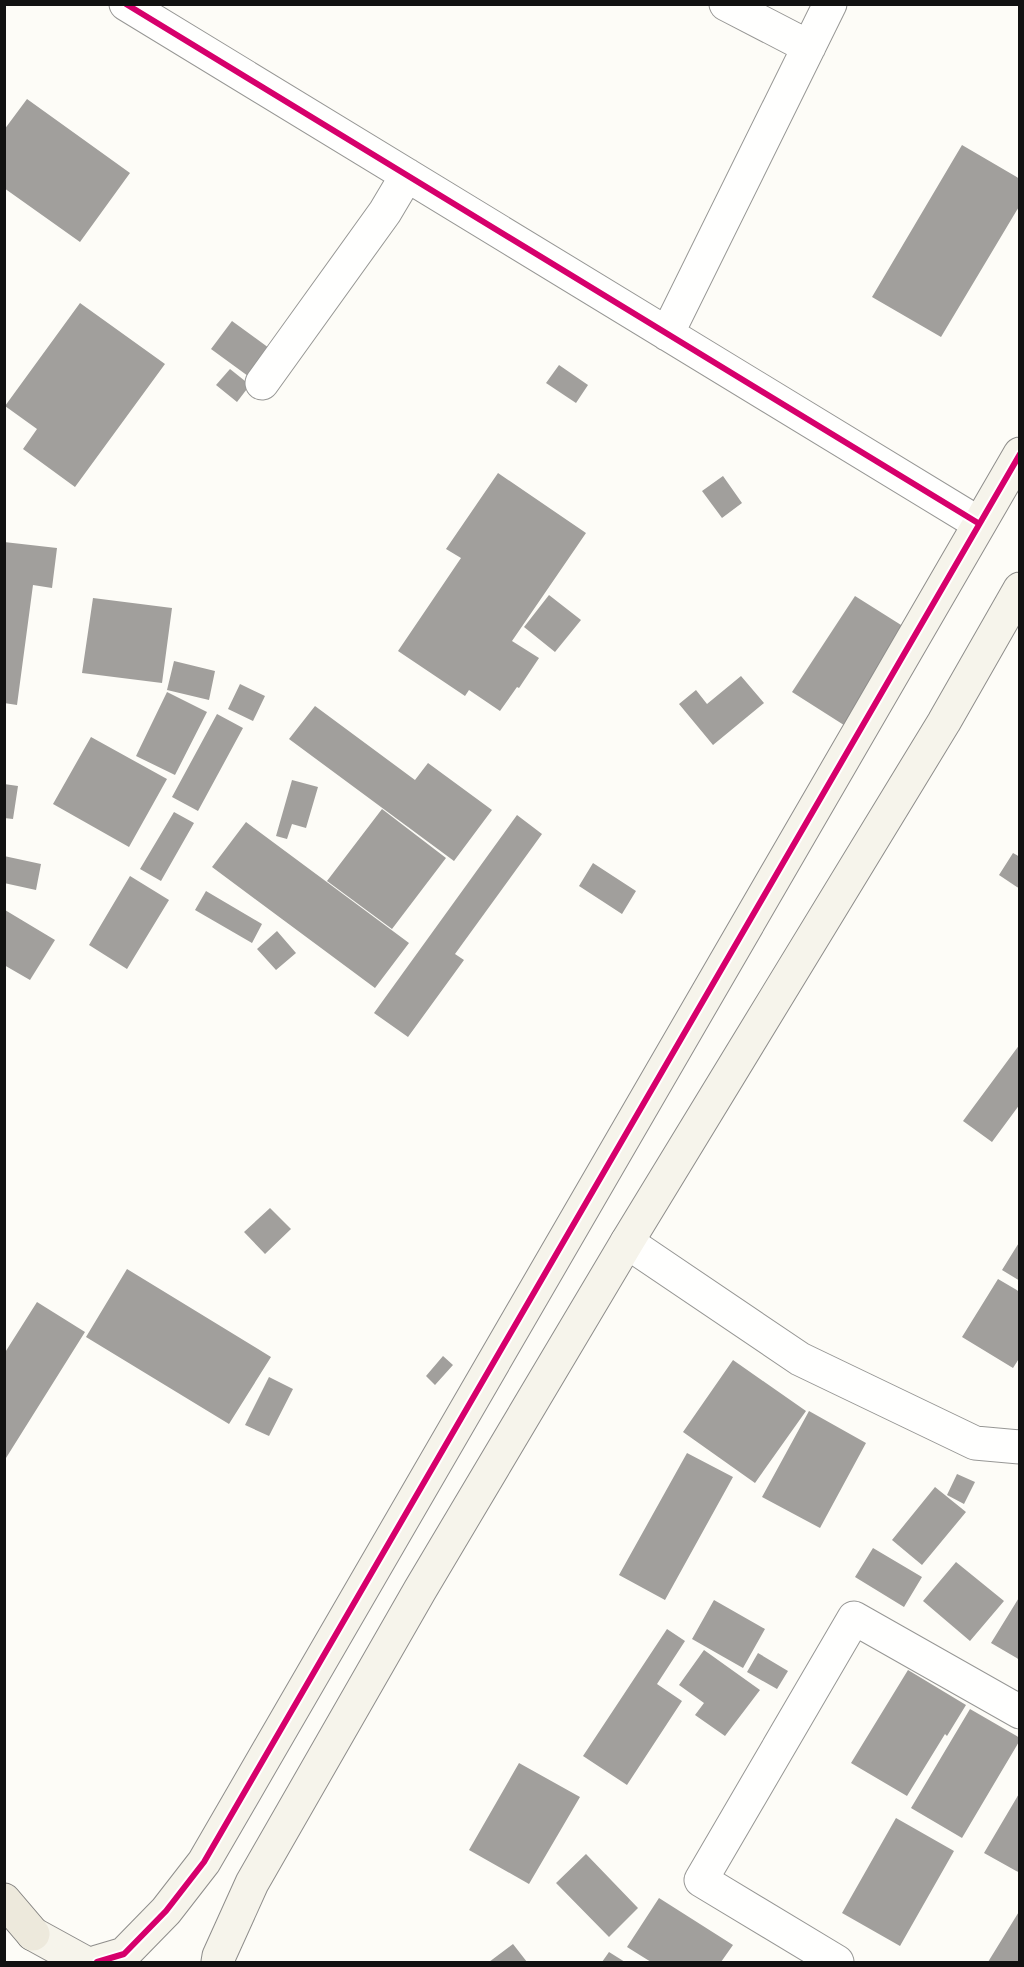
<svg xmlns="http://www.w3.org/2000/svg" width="1024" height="1967" font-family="Merriweather,serif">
<rect width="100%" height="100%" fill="#fdfcf7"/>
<path fill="#a19f9c" d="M 27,99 L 130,173 L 80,242 L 4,188 L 4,130 Z
M 962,145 L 1020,179 L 1020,205 L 941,337 L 872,297 Z
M 80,303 L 165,364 L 75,487 L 23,449 L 37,429 L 5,406 Z
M 232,321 L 269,348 L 248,376 L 211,349 Z
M 559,365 L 588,385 L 576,403 L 546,383 Z
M 230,369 L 250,385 L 237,402 L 216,385 Z
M 498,473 L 586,533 L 512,641 L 539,658 L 519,688 L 517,687 L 500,711 L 469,690 L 465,696 L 398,651 L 461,558 L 446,549 Z
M 723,476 L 742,503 L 722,518 L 702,491 Z
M 4,542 L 57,548 L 52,588 L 33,585 L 17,705 L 4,703 Z
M 549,595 L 581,620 L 555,652 L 524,627 Z
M 855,596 L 909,630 L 847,727 L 792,692 Z
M 93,598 L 172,608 L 162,683 L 82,673 Z
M 174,661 L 215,671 L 209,700 L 167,690 Z
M 741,676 L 764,703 L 713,745 L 679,704 L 696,690 L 707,704 Z
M 240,684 L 265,696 L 253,721 L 228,709 Z
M 167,692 L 207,712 L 175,775 L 136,756 Z
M 315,706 L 415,780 L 428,763 L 492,810 L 454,861 L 289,739 Z
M 217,714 L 243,728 L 198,811 L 172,797 Z
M 91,737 L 167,779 L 129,847 L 53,804 Z
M 292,780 L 318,787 L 306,828 L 292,824 L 287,839 L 276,836 Z
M 4,784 L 18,786 L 13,819 L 4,818 Z
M 382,809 L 446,858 L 392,929 L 327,881 Z
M 174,812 L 194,823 L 161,881 L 140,869 Z
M 517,815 L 542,834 L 455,954 L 464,960 L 408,1037 L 374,1013 Z
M 246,822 L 409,943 L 375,988 L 212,867 Z
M 1013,853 L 1020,857 L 1020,889 L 999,875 Z
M 4,856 L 41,864 L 36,890 L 4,883 Z
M 593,863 L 636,891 L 622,914 L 579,886 Z
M 130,876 L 169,900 L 127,969 L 89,945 Z
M 206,891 L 262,924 L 252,943 L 195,910 Z
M 5,910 L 55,940 L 30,980 L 4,965 Z
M 277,931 L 296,953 L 276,970 L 257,949 Z
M 1020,1044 L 1020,1104 L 992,1142 L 963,1121 Z
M 270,1208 L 291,1229 L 265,1254 L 244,1232 Z
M 1020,1241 L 1020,1281 L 1002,1270 Z
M 127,1269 L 271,1357 L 229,1424 L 86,1337 Z
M 998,1279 L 1020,1292 L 1020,1357 L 1013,1368 L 962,1337 Z
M 37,1302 L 85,1332 L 6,1458 L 4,1457 L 4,1354 Z
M 443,1356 L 453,1365 L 435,1385 L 426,1376 Z
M 733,1360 L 806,1411 L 755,1483 L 683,1432 Z
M 269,1377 L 293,1389 L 269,1436 L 245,1425 Z
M 809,1411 L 866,1443 L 820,1528 L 762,1497 Z
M 687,1453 L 733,1477 L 665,1600 L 619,1575 Z
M 957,1474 L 975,1482 L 964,1504 L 947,1495 Z
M 935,1487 L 966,1512 L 922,1565 L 892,1540 Z
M 873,1548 L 922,1577 L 904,1607 L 855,1577 Z
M 956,1562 L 1004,1601 L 970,1641 L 923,1601 Z
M 1020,1596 L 1020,1660 L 991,1643 Z
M 714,1600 L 765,1629 L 743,1668 L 692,1639 Z
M 667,1629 L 685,1641 L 657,1684 L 682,1701 L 627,1785 L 583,1756 Z
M 704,1650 L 760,1690 L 725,1736 L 695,1715 L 704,1703 L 679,1685 Z
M 758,1653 L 788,1671 L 777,1689 L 747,1672 Z
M 908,1670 L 966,1705 L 947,1736 L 945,1734 L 907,1796 L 851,1763 Z
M 970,1709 L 1020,1738 L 1020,1740 L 962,1838 L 911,1808 Z
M 519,1763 L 580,1797 L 529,1884 L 469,1850 Z
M 1020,1792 L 1020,1873 L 984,1853 Z
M 896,1818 L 954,1851 L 900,1946 L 842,1913 Z
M 586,1854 L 638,1908 L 609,1937 L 556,1883 Z
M 659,1898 L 733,1945 L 721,1962 L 651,1962 L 627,1947 Z
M 1020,1910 L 1020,1962 L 988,1962 Z
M 513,1944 L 527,1962 L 489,1962 Z
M 609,1952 L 625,1962 L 602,1962 Z"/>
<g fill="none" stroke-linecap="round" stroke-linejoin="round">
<g stroke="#979795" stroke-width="35">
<path id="street" d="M 126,4 L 978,523
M 726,4 L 809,47
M 667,334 L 830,4
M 262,383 L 385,212 L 407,175
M 627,1242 L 800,1359 L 975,1443 L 1020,1447
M 837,1962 L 701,1880 L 854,1618 L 1020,1712"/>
</g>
<g stroke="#8e8d8b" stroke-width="35">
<path id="secondary" d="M 33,1934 L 84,1962
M 97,1962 L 124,1954 L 166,1911 L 204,1862 L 1020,454
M 218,1962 L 219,1956 L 252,1883 L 420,1590 L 627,1242 L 944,722 L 1020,589"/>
</g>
<g stroke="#858482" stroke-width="35">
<path id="primary" d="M 4,1900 L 33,1934"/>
</g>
<use href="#street" stroke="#fffffe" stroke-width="33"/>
<use href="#secondary" stroke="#f6f4eb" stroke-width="33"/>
<use href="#primary" stroke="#ede9dc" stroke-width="33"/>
<g stroke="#fff" stroke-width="10">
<path id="cycleway" d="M 126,4 L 978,523
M 97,1962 L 124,1954 L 166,1911 L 204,1862 L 1020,454"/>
</g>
<use href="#cycleway" stroke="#d6006c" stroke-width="6"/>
</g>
<rect width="1024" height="1967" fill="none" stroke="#111111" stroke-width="12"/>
</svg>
